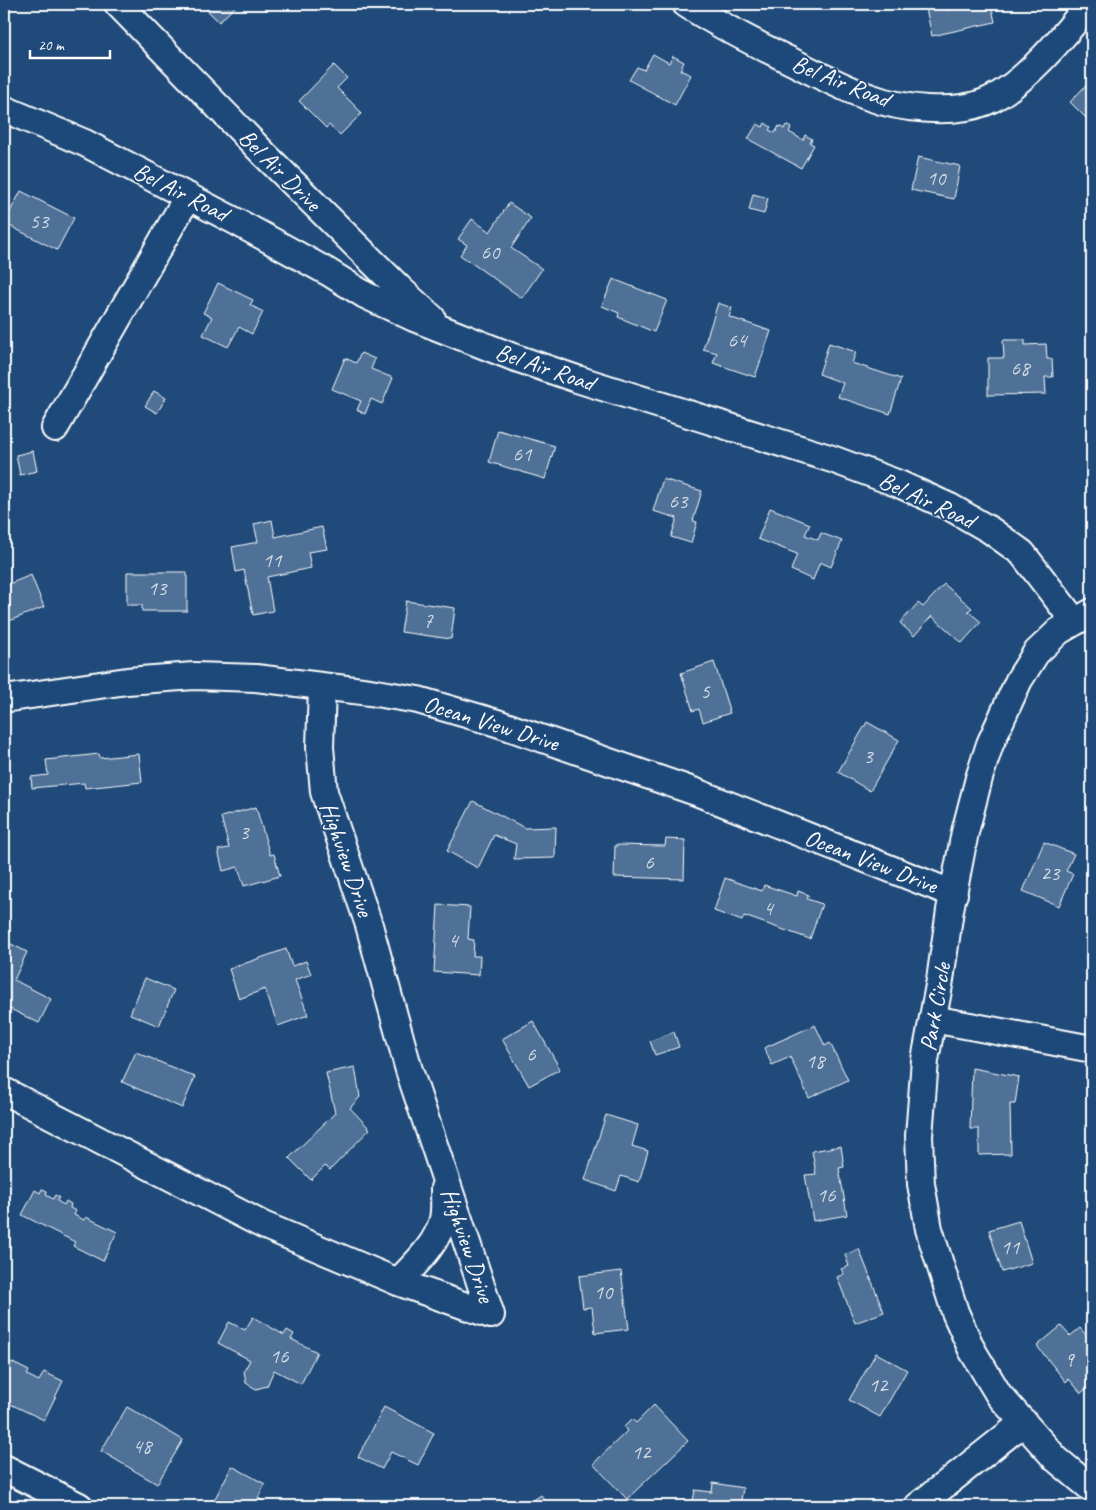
<svg xmlns="http://www.w3.org/2000/svg" width="1096" height="1510" font-family="Caveat,sans-serif">
<rect width="100%" height="100%" fill="#1f4a7a"/>
<filter id="ink" filterUnits="userSpaceOnUse"><feTurbulence type="fractalNoise" baseFrequency=".02" numOctaves="2"/><feDisplacementMap in="SourceGraphic" scale="10" xChannelSelector="R" yChannelSelector="G"/><feConvolveMatrix kernelMatrix="1 2 1 2 8 2 1 2 1" color-interpolation-filters="sRGB"/></filter>
<g filter="url(#ink)">
<path fill="#507197" stroke="#fff" d="M 201,4 L 238,4 L 219,22 Z
M 531,4 L 543,4 L 538,10 Z
M 925,4 L 946,4 L 947,10 L 969,6 L 968,4 L 991,4 L 995,22 L 932,36 Z
M 653,54 L 669,63 L 673,56 L 684,62 L 680,70 L 691,75 L 675,105 L 629,80 L 637,67 L 644,70 Z
M 334,65 L 347,78 L 337,88 L 362,113 L 340,135 L 329,125 L 326,128 L 299,101 Z
M 1092,79 L 1092,124 L 1070,102 Z
M 765,123 L 771,127 L 769,130 L 775,133 L 779,126 L 784,129 L 786,125 L 791,128 L 789,132 L 803,140 L 805,135 L 812,139 L 810,143 L 814,145 L 801,168 L 748,139 L 757,124 L 763,127 Z
M 918,157 L 960,166 L 954,199 L 911,190 Z
M 21,191 L 74,218 L 57,250 L 4,223 Z
M 753,194 L 768,198 L 764,214 L 749,210 Z
M 509,203 L 531,218 L 511,248 L 542,269 L 522,298 L 460,255 L 467,245 L 458,239 L 472,219 L 490,232 Z
M 613,279 L 667,300 L 654,332 L 618,317 L 619,313 L 602,306 Z
M 218,283 L 253,300 L 250,305 L 263,312 L 252,334 L 239,327 L 228,347 L 203,335 L 212,317 L 203,313 Z
M 718,303 L 732,308 L 729,317 L 771,331 L 755,377 L 713,363 L 717,353 L 703,349 Z
M 1003,340 L 1025,340 L 1025,345 L 1046,344 L 1047,359 L 1052,359 L 1053,377 L 1045,377 L 1046,394 L 988,395 L 988,358 L 1004,358 Z
M 829,343 L 856,352 L 852,363 L 901,379 L 890,414 L 838,397 L 843,383 L 819,374 Z
M 361,353 L 375,359 L 371,369 L 393,378 L 382,404 L 371,399 L 365,414 L 357,410 L 361,401 L 332,389 L 345,358 L 356,363 Z
M 154,391 L 166,398 L 157,413 L 145,406 Z
M 498,430 L 555,446 L 545,479 L 489,462 Z
M 33,451 L 37,471 L 20,475 L 16,455 Z
M 663,479 L 702,491 L 693,521 L 697,522 L 691,543 L 671,537 L 677,518 L 653,511 Z
M 770,508 L 810,524 L 805,535 L 818,540 L 821,533 L 842,541 L 831,567 L 820,562 L 813,580 L 791,570 L 797,554 L 758,539 Z
M 272,520 L 275,537 L 322,527 L 327,549 L 308,552 L 311,568 L 267,577 L 273,611 L 253,615 L 244,570 L 236,572 L 232,547 L 258,542 L 254,524 Z
M 127,572 L 187,572 L 187,611 L 142,611 L 142,605 L 127,605 Z
M 31,575 L 44,607 L 4,623 L 4,586 Z
M 944,584 L 972,608 L 968,611 L 981,622 L 962,643 L 932,616 L 914,636 L 900,623 L 918,603 L 923,607 Z
M 406,601 L 455,608 L 451,639 L 401,632 Z
M 714,662 L 730,713 L 703,722 L 699,709 L 693,711 L 681,673 Z
M 867,722 L 899,740 L 870,791 L 838,772 Z
M 99,754 L 100,758 L 139,754 L 142,782 L 85,788 L 84,783 L 32,788 L 31,777 L 48,775 L 46,760 Z
M 473,801 L 525,828 L 556,827 L 555,858 L 514,859 L 516,844 L 494,835 L 478,868 L 447,851 Z
M 256,807 L 270,855 L 274,854 L 280,876 L 244,886 L 238,867 L 223,871 L 218,850 L 229,848 L 221,817 Z
M 666,839 L 685,840 L 684,879 L 614,877 L 615,845 L 665,846 Z
M 1044,842 L 1074,854 L 1066,871 L 1073,874 L 1059,906 L 1023,891 Z
M 725,878 L 762,891 L 764,885 L 797,896 L 798,891 L 809,895 L 807,899 L 822,904 L 810,939 L 744,916 L 742,921 L 714,911 Z
M 438,905 L 470,907 L 468,939 L 474,940 L 473,956 L 480,956 L 479,975 L 434,972 Z
M 5,941 L 27,952 L 14,980 L 51,999 L 39,1023 L 4,1006 L 4,944 Z
M 286,949 L 292,966 L 306,961 L 311,974 L 295,980 L 308,1015 L 278,1026 L 265,989 L 239,999 L 229,969 Z
M 145,978 L 174,990 L 159,1026 L 130,1014 Z
M 533,1021 L 560,1069 L 529,1086 L 502,1039 Z
M 815,1025 L 825,1046 L 830,1043 L 848,1080 L 809,1098 L 790,1057 L 772,1065 L 764,1048 Z
M 674,1032 L 679,1047 L 655,1055 L 650,1041 Z
M 136,1052 L 195,1077 L 182,1108 L 122,1082 Z
M 355,1067 L 360,1097 L 350,1108 L 370,1129 L 330,1170 L 325,1166 L 311,1180 L 289,1158 L 335,1113 L 326,1073 Z
M 972,1068 L 1019,1077 L 1015,1104 L 1010,1104 L 1011,1154 L 979,1155 L 979,1129 L 970,1129 Z
M 606,1115 L 638,1125 L 632,1146 L 648,1151 L 639,1182 L 621,1176 L 616,1191 L 585,1180 Z
M 841,1146 L 844,1167 L 839,1168 L 847,1215 L 813,1221 L 805,1175 L 816,1174 L 812,1151 Z
M 42,1189 L 47,1191 L 46,1195 L 53,1199 L 55,1195 L 59,1197 L 57,1201 L 64,1205 L 66,1201 L 71,1204 L 70,1208 L 76,1211 L 74,1215 L 84,1220 L 86,1217 L 117,1232 L 103,1261 L 73,1246 L 75,1242 L 22,1215 L 35,1190 L 40,1193 Z
M 1019,1221 L 1032,1263 L 1002,1272 L 989,1230 Z
M 859,1249 L 884,1312 L 855,1323 L 837,1277 L 844,1274 L 841,1269 L 849,1266 L 845,1255 Z
M 621,1271 L 629,1329 L 595,1333 L 592,1307 L 583,1308 L 579,1276 Z
M 253,1317 L 284,1335 L 287,1330 L 294,1334 L 291,1339 L 317,1352 L 301,1384 L 274,1370 L 267,1386 L 256,1389 L 246,1383 L 244,1371 L 250,1360 L 218,1343 L 229,1322 L 245,1330 Z
M 1061,1326 L 1070,1336 L 1080,1328 L 1092,1342 L 1092,1352 L 1087,1356 L 1092,1362 L 1092,1384 L 1081,1393 L 1069,1379 L 1066,1382 L 1037,1346 Z
M 876,1353 L 907,1370 L 880,1417 L 849,1400 Z
M 11,1362 L 29,1371 L 27,1375 L 39,1381 L 44,1372 L 63,1381 L 44,1420 L 4,1401 L 4,1377 Z
M 654,1405 L 688,1441 L 627,1499 L 593,1464 L 627,1431 L 624,1427 L 632,1419 L 636,1423 Z
M 127,1407 L 183,1440 L 157,1484 L 101,1451 Z
M 384,1407 L 434,1433 L 418,1465 L 391,1452 L 382,1469 L 358,1457 Z
M 232,1466 L 265,1484 L 258,1498 L 272,1506 L 211,1506 Z
M 713,1483 L 743,1488 L 740,1506 L 692,1506 L 695,1490 L 712,1492 Z
M 541,1495 L 549,1506 L 529,1506 L 528,1504 Z"/>
<g fill="none" stroke-linecap="round" stroke-linejoin="round">
<g stroke="#fff" stroke-width="30">
<path id="minor" d="M 118,4 L 265,155 L 400,289 L 432,318
M 686,4 C 720,26 756,44 793,62 C 817,74 843,88 869,97 C 901,109 952,115 985,102 C 1022,87 1065,35 1089,4
M 4,109 L 85,143 L 239,223 L 328,272 L 365,295 L 414,318 L 513,357 L 577,379 L 832,459 L 899,484 L 950,507 L 990,530 L 1022,553 L 1075,622
M 55,428 L 188,196
M 1092,612 L 1059,631 L 1036,653 L 1019,680 L 990,744 L 979,778 L 965,832 L 950,910 L 940,980 L 925,1060 L 919,1136 L 921,1184 L 929,1229 L 955,1312 L 972,1350 L 999,1395 L 1056,1459 L 1092,1489
M 4,699 L 127,681 L 194,676 L 256,678 L 370,692 L 418,700 L 497,723 L 696,792 L 954,894
M 933,1019 L 1092,1049
M 4,1091 L 263,1225 L 398,1282 L 491,1315 L 409,1070 L 369,925 L 324,792 L 320,747 L 322,687
M 398,1282 C 415,1264 437,1245 443,1219 C 445,1210 444,1198 444,1188
M 4,1468 L 79,1506
M 918,1506 L 1024,1422"/>
</g>
<use href="#minor" stroke="#1f4a7a" stroke-width="26"/>
</g>
</g>
<g text-anchor="middle" dominant-baseline="central" stroke-width="4" stroke-linejoin="round" paint-order="stroke">
<g font-size="21" fill="#d3dce5">
<text x="936" y="178">10</text>
<text x="39" y="221">53</text>
<text x="490" y="252">60</text>
<text x="737" y="340">64</text>
<text x="1020" y="368">68</text>
<text x="522" y="454">61</text>
<text x="678" y="501">63</text>
<text x="272" y="560">11</text>
<text x="157" y="588">13</text>
<text x="428" y="620">7</text>
<text x="705" y="691">5</text>
<text x="868" y="756">3</text>
<text x="244" y="832">3</text>
<text x="649" y="862">6</text>
<text x="1050" y="873">23</text>
<text x="768" y="908">4</text>
<text x="453" y="940">4</text>
<text x="531" y="1054">6</text>
<text x="815" y="1061">18</text>
<text x="826" y="1195">16</text>
<text x="1010" y="1247">11</text>
<text x="603" y="1292">10</text>
<text x="279" y="1356">16</text>
<text x="1069" y="1359">9</text>
<text x="878" y="1385">12</text>
<text x="142" y="1446">48</text>
<text x="641" y="1452">12</text>
</g>
<g font-size="24" fill="#fff" stroke="#1f4a7a">
<text transform="translate(841 81) rotate(22)">Bel Air Road</text>
<text transform="translate(280 170) rotate(45)">Bel Air Drive</text>
<text transform="translate(181 192) rotate(27)">Bel Air Road</text>
<text transform="translate(545 367) rotate(19)">Bel Air Road</text>
<text transform="translate(927 500) rotate(25)">Bel Air Road</text>
<text transform="translate(491 723) rotate(17)">Ocean View Drive</text>
<text transform="translate(347 859) rotate(71)">Highview Drive</text>
<text transform="translate(871 861) rotate(21)">Ocean View Drive</text>
<text transform="translate(935 1007) rotate(-80)">Park Circle</text>
<text transform="translate(468 1245) rotate(71)">Highview Drive</text>
</g>
</g>
<rect width="1096" height="1510" fill="none" stroke="#1f4a7a" stroke-width="20"/>
<rect x="10" y="10" width="1076" height="1490" fill="none" stroke="#fff" stroke-width="2" filter="url(#ink)"/>
<path d="M30 50v8h80v-8" fill="none" stroke="#ffffff" stroke-width="2.5"/>
<text x="38" y="50" font-size="15" fill="#ffffff" stroke="#1f4a7a" stroke-width="4" paint-order="stroke">20 m</text>
</svg>
